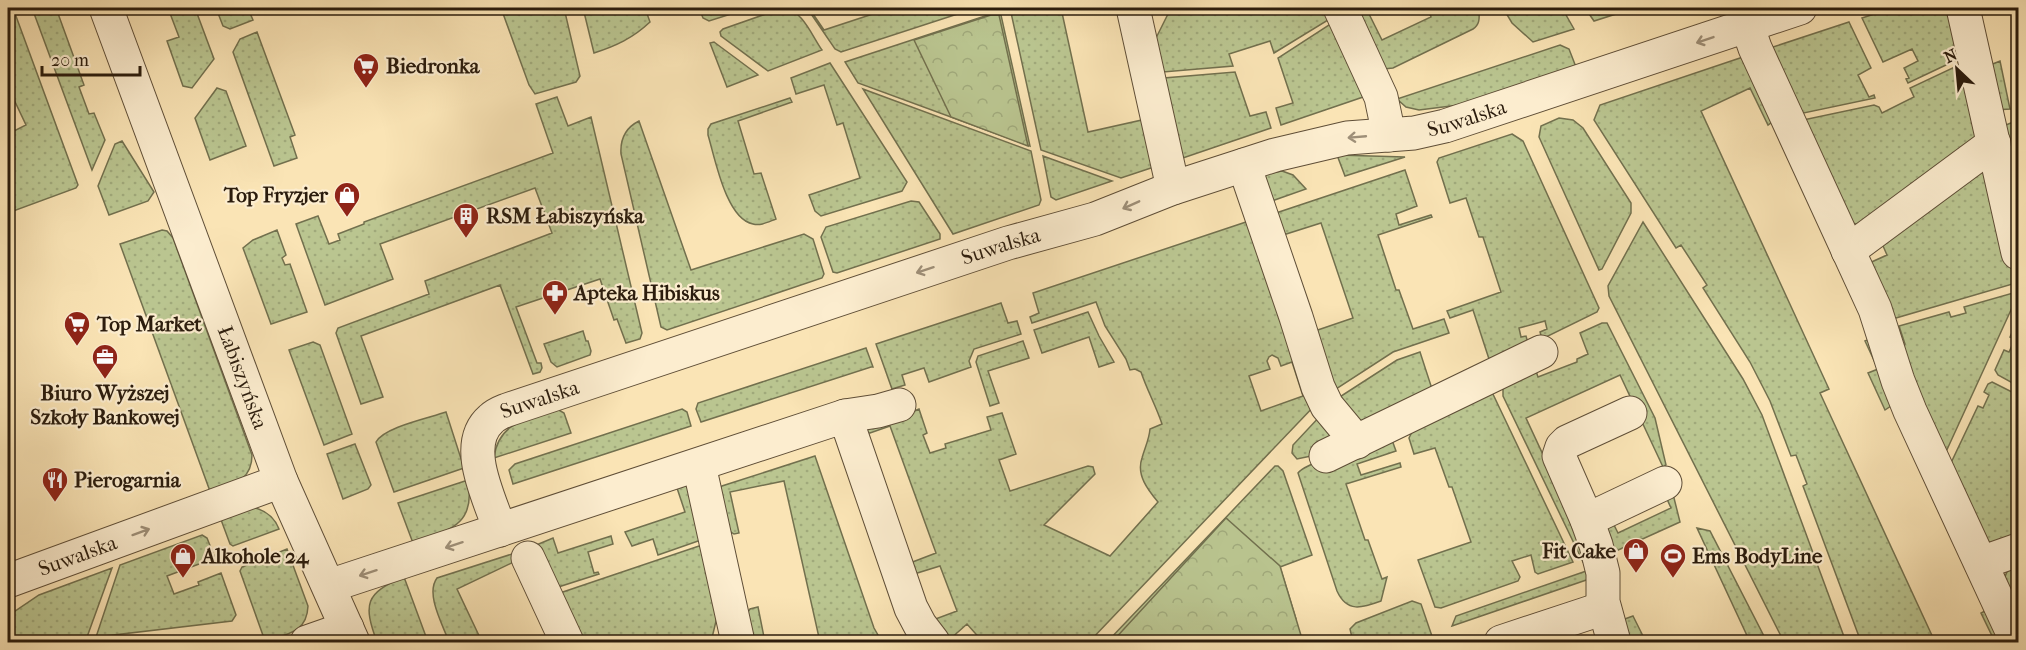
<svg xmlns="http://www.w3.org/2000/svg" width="2026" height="650" font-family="'IM FELL French Canon',serif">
<defs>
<pattern id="grass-dots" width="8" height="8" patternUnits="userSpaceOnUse" patternTransform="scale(1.5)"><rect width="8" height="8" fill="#bac590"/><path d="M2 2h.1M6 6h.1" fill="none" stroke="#a0a97b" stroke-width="1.8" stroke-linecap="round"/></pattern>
<pattern id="park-crowns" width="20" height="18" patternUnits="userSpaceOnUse" patternTransform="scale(1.5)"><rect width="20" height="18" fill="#bac590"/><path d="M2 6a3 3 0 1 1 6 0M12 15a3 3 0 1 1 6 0" fill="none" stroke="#a0a97b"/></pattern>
</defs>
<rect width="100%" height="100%" fill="#fae4b5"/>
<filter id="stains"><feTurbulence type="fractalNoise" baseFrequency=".00333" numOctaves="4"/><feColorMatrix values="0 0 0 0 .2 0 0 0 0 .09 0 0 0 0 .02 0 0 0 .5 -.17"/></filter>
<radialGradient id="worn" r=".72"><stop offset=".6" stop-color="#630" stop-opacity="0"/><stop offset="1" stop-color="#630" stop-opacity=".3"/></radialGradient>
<path fill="url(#grass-dots)" stroke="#72704e" stroke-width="1.5" fill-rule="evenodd" d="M 8,8 L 13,8 L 78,185 L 76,188 L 8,213 L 8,134 L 26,125 L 8,87 Z
M 32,8 L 56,8 L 84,85 L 79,87 L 89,114 L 94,113 L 105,140 L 92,170 Z
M 168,8 L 195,8 L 214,59 L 192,88 L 183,86 L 167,41 L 179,37 Z
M 216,8 L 260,8 L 250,13 L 253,20 L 230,29 L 223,26 Z
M 501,8 L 564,8 L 580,76 L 576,82 L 535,94 L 529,85 Z
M 583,8 L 629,8 L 631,13 L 645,8 L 650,22 C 633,38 616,46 594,53 Z
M 699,8 L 750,8 L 709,21 L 703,18 Z
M 783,8 C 802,9 812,36 822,50 L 768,71 L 721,36 L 720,32 L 723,29 Z
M 807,8 L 809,8 L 824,30 L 891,8 L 976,8 L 841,52 L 835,49 Z
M 1010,8 L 1061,8 L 1088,132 L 1142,120 L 1154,167 L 1121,178 L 1041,150 Z
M 1171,8 L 1329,8 L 1333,17 L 1274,53 L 1270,41 L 1229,54 L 1233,66 L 1163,72 L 1156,38 Z
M 1357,8 L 1366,8 L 1382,40 L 1431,17 L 1427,8 L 1479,8 C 1479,16 1481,24 1473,29 L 1393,68 L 1384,69 Z
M 1503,8 L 1562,8 L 1574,29 L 1533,42 L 1512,23 Z
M 1585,8 L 1635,8 L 1594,21 Z
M 1893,8 L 1954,8 L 1965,56 L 1908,83 L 1906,79 L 1909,78 L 1904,68 L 1918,61 L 1912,49 L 1883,62 L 1862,18 Z
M 994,13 L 1001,15 L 1030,146 L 858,83 L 845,62 Z
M 1335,21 L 1369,95 L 1281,125 L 1276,108 L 1293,103 L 1278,58 Z
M 1849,22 L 1871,68 L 1858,75 L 1869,97 L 1874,95 L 1875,98 L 1799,114 L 1770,48 Z
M 257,32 L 295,135 L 290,137 L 297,158 L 274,166 L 233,52 L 240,39 Z
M 714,42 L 757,74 L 758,75 L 727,87 L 710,43 Z
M 1560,45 L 1569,49 L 1576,67 L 1459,105 L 1419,110 L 1406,107 L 1397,99 Z
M 1749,55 L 1779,117 L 1768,125 L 1750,88 L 1701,111 L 1829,389 L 1820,393 L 1935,642 L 1861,642 L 1803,486 L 1807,484 L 1796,455 L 1791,456 L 1770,401 L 1750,362 L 1703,288 L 1707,285 L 1681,245 L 1676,248 L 1594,120 L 1600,105 Z
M 2000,61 L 2010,109 L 1995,110 L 1985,67 Z
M 830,63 L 907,182 L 902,191 L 821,216 L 815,211 L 809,195 L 860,178 L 843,123 L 837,125 L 824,85 L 796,94 L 791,78 Z
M 1961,64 L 1977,137 L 1860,225 L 1852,223 L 1803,120 L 1874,105 L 1879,107 L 1882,113 L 1914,97 L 1910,88 Z
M 1235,72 L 1250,116 L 1266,112 L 1271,128 L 1177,160 L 1164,78 Z
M 217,88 L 226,91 L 246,146 L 210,160 L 195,118 Z
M 863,89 L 1031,151 L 1041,200 L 1039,205 L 953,234 Z
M 557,97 L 568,126 L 591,117 L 642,333 L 640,339 L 626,343 L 617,319 L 614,320 L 600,279 L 516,307 L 537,363 L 541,363 L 542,368 L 540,372 L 533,374 L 500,285 L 361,336 L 383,397 L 361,404 L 336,333 L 338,328 L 429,294 L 425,281 L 552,233 L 535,188 L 380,244 L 393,279 L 325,305 L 296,224 L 318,216 L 329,244 L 340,240 L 338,234 L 364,224 L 364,222 L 553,153 L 536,104 Z
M 790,98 L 792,102 L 738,121 L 754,174 L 761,173 L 776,219 C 768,222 761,226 753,224 C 726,219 715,158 708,135 L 708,129 L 711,124 Z
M 1559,118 L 1573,120 L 1583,128 L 1631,203 L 1631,213 L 1602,269 L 1599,270 L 1539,137 L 1541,126 Z
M 639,121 L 691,270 L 804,234 L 813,239 L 824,274 L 822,278 L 667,330 L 661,327 L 621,154 C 620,139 625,128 639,121 Z
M 2013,122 L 2018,145 L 2018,185 L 1999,128 Z
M 1512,134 L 1523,141 L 1599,308 L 1597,312 L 1542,339 L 1540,332 L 1547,329 L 1545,321 L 1519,328 L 1521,337 L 1526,336 L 1529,346 L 1489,359 L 1473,310 L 1450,318 L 1447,311 L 1501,292 L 1483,237 L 1479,237 L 1466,198 L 1450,203 L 1437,162 L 1439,158 Z
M 122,141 L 154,192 L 148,201 L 109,215 L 98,186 L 115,144 Z
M 1337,155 L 1405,157 L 1345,176 Z
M 1043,156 L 1112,181 L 1056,200 L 1051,197 Z
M 1983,169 L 1993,179 L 2016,280 L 2016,283 L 1889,320 L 1865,265 L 1887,255 L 1880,239 Z
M 1405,170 L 1417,206 L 1396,214 L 1399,225 L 1431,215 L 1432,217 L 1378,235 L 1396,290 L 1399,290 L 1413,329 L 1444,319 L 1449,333 L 1393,352 L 1330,393 L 1306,334 L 1353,318 L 1321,223 L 1283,235 L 1273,214 Z
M 1282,171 L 1293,175 L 1306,189 L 1269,202 L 1262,183 L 1265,174 Z
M 911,201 L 919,202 L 921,205 L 940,234 L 940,239 L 837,273 L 833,272 L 821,237 L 826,227 Z
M 1249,221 L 1317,403 L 1089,642 L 983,642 L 967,624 L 948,641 L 930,621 L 957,611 L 940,566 L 914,574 L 910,563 L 936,553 L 890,426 L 870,433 L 868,433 L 865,430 L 919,409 L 927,433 L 923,435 L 930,453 L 946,448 L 945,444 L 991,430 L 987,417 L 1002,413 L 1016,454 L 999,460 L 1010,491 L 1088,466 L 1093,467 L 1095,474 L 1044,525 L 1110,556 L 1158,502 C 1148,490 1136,475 1142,458 C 1145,447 1149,440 1150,429 L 1162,424 C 1156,406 1147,390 1141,372 L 1135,369 L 1130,370 L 1126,359 L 1105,326 L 1096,302 L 1032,323 L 1030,317 L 1039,313 L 1033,293 ZM 1272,355 L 1278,358 L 1281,366 L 1292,362 L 1303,396 L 1261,411 L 1249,376 L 1270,369 L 1267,361 L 1269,357 Z
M 1643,222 L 1743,379 L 1762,415 L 1846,642 L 1784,642 L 1609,296 L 1608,286 Z
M 162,230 L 167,231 L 173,238 L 252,455 C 252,481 232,485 211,494 L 120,244 Z
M 277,230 L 286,255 L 282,258 L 285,265 L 290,264 L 307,312 L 271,324 L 243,248 L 253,240 Z
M 2013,293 L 2017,296 L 2016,299 L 1945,454 L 1898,347 L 1905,344 L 1899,326 L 1949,312 L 1951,317 L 1966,313 L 1964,307 Z
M 1001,303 L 1008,323 L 1017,321 L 1021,334 L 974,349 L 969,361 L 971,367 L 929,382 L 924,368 L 902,375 L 905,385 L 892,389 L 876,344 Z
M 1088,312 L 1099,336 L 1114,362 L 1099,367 L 1089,337 L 1042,353 L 1034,330 Z
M 2018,319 L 2018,350 L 2016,359 L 2018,366 L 2018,386 L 1998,375 L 1995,370 L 2004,350 L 2009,352 L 2015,339 L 2010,337 Z
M 1602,323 L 1607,323 L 1655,418 L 1666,465 L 1663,467 L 1620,375 L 1526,418 L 1591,558 L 1583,562 L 1503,396 L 1503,387 L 1534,365 L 1538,377 L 1577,362 L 1577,359 L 1588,354 L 1580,333 Z
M 583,331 L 586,341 L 588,341 L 591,351 L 590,355 L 557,367 L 551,362 L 544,344 Z
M 1870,339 L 1897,402 L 1885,410 L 1868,373 L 1878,369 L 1865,341 Z
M 1023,341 L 1029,358 L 988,371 L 999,403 L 990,406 L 976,362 L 978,356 Z
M 313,342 L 320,345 L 352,434 L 324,445 L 289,350 Z
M 866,348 L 873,367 L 871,367 L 701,422 L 696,409 L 698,403 Z
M 1420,352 L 1434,395 L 1359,430 L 1335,400 L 1397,360 Z
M 1992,382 L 2018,395 L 2018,534 L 1995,544 L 1988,542 L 1950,465 L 1978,406 L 1983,408 L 1989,395 L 1984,392 L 1988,384 Z
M 1491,390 L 1573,562 L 1538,574 L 1535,572 L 1531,555 L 1512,561 L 1520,577 L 1518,581 L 1441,608 L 1435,607 L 1418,560 L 1471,542 L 1452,487 L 1449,487 L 1435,448 L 1414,454 L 1409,438 L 1417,422 Z
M 557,409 L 564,413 L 571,433 L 494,458 C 498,422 528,419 557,409 Z
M 682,409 L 687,412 L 691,426 L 513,484 L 509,470 L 515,464 Z
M 446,412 L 464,468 L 394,492 L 376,442 C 384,427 429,418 446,412 Z
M 1322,414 L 1345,437 L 1311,456 L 1297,459 L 1292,453 L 1293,445 Z
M 1392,440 L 1396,451 L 1357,464 L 1361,475 L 1400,463 L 1401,467 L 1346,484 L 1365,540 L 1368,540 L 1382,579 L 1387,577 L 1381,601 C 1362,608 1347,613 1337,591 L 1298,473 C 1308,460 1373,445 1392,440 Z
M 355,444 L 371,485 L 368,489 L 343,499 L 327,454 Z
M 815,456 L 874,628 L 882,642 L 820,642 L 784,481 L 730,492 L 739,533 L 734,534 L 725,528 L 719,489 L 722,486 Z
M 1275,466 L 1278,466 L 1283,471 L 1312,555 L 1280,567 L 1296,619 L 1121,642 L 1107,642 Z
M 468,480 C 476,526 449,530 413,543 L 398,503 Z
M 689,485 L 701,540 L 658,555 L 653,539 L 632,546 L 625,532 L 685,512 L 677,488 Z
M 1673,494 L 1680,522 L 1616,551 L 1607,534 L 1607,528 L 1612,521 L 1618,533 L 1671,508 L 1666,497 Z
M 252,507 C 265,510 274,516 279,529 L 233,546 L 230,544 L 220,517 Z
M 1697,528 L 1710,531 L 1767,642 L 1750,642 Z
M 202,535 L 207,538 L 215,558 L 167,576 L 174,594 L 199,585 L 198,582 L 221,573 L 236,615 L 232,621 L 96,637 L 120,565 Z
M 611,536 L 613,544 L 588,552 L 594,573 L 598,572 L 599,574 L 552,589 L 534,546 L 553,538 L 558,553 Z
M 702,545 L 717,617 L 711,642 L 575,642 L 554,595 Z
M 287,549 L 308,606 C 307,633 287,634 265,641 L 240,571 L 242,567 Z
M 512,554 L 520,559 L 457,589 L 482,642 L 449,642 C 443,625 425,594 437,578 Z
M 2018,559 L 2018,626 C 2010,601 1992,578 2018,559 Z
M 112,568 L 87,637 L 43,642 L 8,642 L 8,616 L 39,595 Z
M 1595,568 L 1598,576 L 1452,626 L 1456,616 Z
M 404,577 L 428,642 L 377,642 C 363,604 365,593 404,577 Z
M 1412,601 L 1421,604 L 1434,642 L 1353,642 L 1350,629 L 1356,623 Z
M 758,607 L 765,642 L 751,642 L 745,616 L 750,609 Z
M 1985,611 L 2008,642 L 1995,642 L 1981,613 Z
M 1633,616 L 1646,642 L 1628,642 L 1622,620 Z"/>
<path fill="url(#park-crowns)" stroke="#72704e" stroke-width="1.5" d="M 991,15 L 999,15 L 1028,146 L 951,117 L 914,40 Z
M 1226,518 L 1280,566 L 1303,642 L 1112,642 Z"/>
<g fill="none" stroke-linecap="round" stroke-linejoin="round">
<g stroke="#5f4e37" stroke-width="35">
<g id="minor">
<path id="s1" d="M 106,8 L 281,481 L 353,642"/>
<path d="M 1133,8 L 1173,188"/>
<path d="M 1340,8 L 1381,97 L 1389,135"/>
<path d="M 1963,8 L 2018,253"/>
<path d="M 1747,25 L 1755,48 L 1875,309 L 1898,381 L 1910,411 L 2017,642"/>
<path d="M 1244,165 L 1296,317 L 1318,387 L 1327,406 L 1357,442"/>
<path d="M 1848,251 L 1994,143"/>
<path d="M 845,416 L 878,411 L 899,405"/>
<path d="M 1326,456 L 1541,352"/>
<path d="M 699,465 L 738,642"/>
<path d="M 1587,520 L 1665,483"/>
<path id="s2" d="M 500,530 C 490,499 461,445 491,419 C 496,414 502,412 507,410 L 1008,243 L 1095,219 L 1173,188 L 1275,155 L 1347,138 L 1414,133 L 1445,126 L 1800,8"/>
<path d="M 528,558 L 567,642"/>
<path d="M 1981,563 L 2018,550"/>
<path id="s3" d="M 8,581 L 281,481"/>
<path d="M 329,586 L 845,416 L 911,608 L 920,625 L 933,642"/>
<path d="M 307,642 L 347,628"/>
<path d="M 1501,642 L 1604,608"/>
<path d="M 1614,642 L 1603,602 L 1603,573 L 1596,545 L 1587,520 L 1559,456 L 1562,447 L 1567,442 L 1630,413"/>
</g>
</g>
<use href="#minor" stroke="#fcedcf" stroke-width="33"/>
</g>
<defs><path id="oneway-shaft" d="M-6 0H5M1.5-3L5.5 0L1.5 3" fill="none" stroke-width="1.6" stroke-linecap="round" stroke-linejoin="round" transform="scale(1.5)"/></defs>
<g stroke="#9e8f78">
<use href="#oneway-shaft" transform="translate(1705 40) rotate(161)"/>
<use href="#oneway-shaft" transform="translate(1357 137) rotate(175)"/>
<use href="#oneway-shaft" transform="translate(1131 205) rotate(156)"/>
<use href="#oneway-shaft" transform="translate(925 270) rotate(162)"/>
<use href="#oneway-shaft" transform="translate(141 532) rotate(-20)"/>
<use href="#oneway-shaft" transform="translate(454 545) rotate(162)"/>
<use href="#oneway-shaft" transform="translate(368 573) rotate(162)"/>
</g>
<defs>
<g id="supermarket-pin" transform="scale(1.35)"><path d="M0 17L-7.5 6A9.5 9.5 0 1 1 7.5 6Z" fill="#8f2418" stroke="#fcedcf"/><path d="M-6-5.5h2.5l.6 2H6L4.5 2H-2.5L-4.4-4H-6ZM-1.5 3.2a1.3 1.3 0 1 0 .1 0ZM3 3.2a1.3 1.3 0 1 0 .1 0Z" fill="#fff"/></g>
<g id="shop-pin" transform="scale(1.35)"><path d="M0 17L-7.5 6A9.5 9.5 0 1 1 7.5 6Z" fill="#8f2418" stroke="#fcedcf"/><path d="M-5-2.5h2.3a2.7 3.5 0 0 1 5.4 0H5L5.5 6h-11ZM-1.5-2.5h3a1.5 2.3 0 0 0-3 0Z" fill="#fff"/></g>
<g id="building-pin" transform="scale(1.35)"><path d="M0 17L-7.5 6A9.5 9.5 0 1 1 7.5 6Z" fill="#8f2418" stroke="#fcedcf"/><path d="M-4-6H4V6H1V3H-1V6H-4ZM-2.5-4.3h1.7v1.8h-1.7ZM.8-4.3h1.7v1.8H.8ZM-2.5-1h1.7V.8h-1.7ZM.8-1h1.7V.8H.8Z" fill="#fff"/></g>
<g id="pharmacy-pin" transform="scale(1.35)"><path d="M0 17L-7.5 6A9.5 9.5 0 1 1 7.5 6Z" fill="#8f2418" stroke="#fcedcf"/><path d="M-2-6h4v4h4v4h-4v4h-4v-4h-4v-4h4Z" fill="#fff"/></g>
<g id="office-pin" transform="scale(1.35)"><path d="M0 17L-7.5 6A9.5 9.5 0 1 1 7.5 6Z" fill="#8f2418" stroke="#fcedcf"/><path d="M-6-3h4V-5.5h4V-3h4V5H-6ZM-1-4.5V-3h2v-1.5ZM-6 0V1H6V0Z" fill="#fff"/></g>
<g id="restaurant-pin" transform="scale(1.35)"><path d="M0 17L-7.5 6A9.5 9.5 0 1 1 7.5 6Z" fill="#8f2418" stroke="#fcedcf"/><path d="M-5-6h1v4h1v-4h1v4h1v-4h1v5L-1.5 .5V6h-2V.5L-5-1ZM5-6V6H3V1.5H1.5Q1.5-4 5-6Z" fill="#fff"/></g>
<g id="stadium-pin" transform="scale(1.35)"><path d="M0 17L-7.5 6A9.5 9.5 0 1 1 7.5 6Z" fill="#8f2418" stroke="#fcedcf"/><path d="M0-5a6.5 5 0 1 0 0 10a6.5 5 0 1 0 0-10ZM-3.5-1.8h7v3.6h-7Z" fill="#fff"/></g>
</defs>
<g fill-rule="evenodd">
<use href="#supermarket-pin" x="366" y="66"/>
<use href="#shop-pin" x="347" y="195"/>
<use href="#building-pin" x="466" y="216"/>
<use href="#pharmacy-pin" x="555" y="293"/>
<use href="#supermarket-pin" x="77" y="324"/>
<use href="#office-pin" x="105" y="357"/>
<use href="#restaurant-pin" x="55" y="480"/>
<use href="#shop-pin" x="1636" y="551"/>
<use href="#shop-pin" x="183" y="556"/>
<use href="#stadium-pin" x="1673" y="556"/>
</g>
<g text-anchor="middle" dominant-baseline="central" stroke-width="4.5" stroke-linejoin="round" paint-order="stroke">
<g font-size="21" font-weight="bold" fill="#2b1c0d" stroke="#fcedcf" text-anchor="start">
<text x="386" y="66">Biedronka</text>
<text x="328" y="195" text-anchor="end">Top Fryzjer</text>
<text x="486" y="216">RSM Łabiszyńska</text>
<text x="574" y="293">Apteka Hibiskus</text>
<text x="97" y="324">Top Market</text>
<text x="105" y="393" text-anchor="middle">Biuro Wyższej<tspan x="105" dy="24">Szkoły Bankowej</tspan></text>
<text x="74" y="480">Pierogarnia</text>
<text x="1616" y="551" text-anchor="end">Fit Cake</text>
<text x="202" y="556">Alkohole 24</text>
<text x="1692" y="556">Ems BodyLine</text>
</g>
<g font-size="21" fill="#2b1c0d" stroke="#fcedcf">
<text stroke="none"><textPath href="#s2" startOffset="1142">Suwalska</textPath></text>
<text stroke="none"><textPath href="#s2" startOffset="657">Suwalska</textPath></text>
<text stroke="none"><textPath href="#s1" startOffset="394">Łabiszyńska</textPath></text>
<text stroke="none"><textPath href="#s2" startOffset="171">Suwalska</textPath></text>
<text stroke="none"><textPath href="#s3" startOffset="74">Suwalska</textPath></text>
</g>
</g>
<rect width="2026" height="650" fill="none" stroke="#fae4b5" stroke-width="30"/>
<rect x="9" y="9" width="2008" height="632" fill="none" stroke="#2b1c0d" stroke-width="3"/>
<rect x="15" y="15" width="1996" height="620" fill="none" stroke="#2b1c0d" stroke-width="1.5"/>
<g transform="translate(1957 69) rotate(334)" stroke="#fcedcf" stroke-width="4.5" paint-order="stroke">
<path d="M0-4.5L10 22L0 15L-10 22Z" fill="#2b1c0d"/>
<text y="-9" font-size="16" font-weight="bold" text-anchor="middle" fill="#2b1c0d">N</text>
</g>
<path d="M42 66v9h98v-9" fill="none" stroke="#2b1c0d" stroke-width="3"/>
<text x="51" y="66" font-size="18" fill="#2b1c0d" stroke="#fcedcf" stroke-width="4.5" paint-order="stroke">20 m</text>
<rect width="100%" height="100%" filter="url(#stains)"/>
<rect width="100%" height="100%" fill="url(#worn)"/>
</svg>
